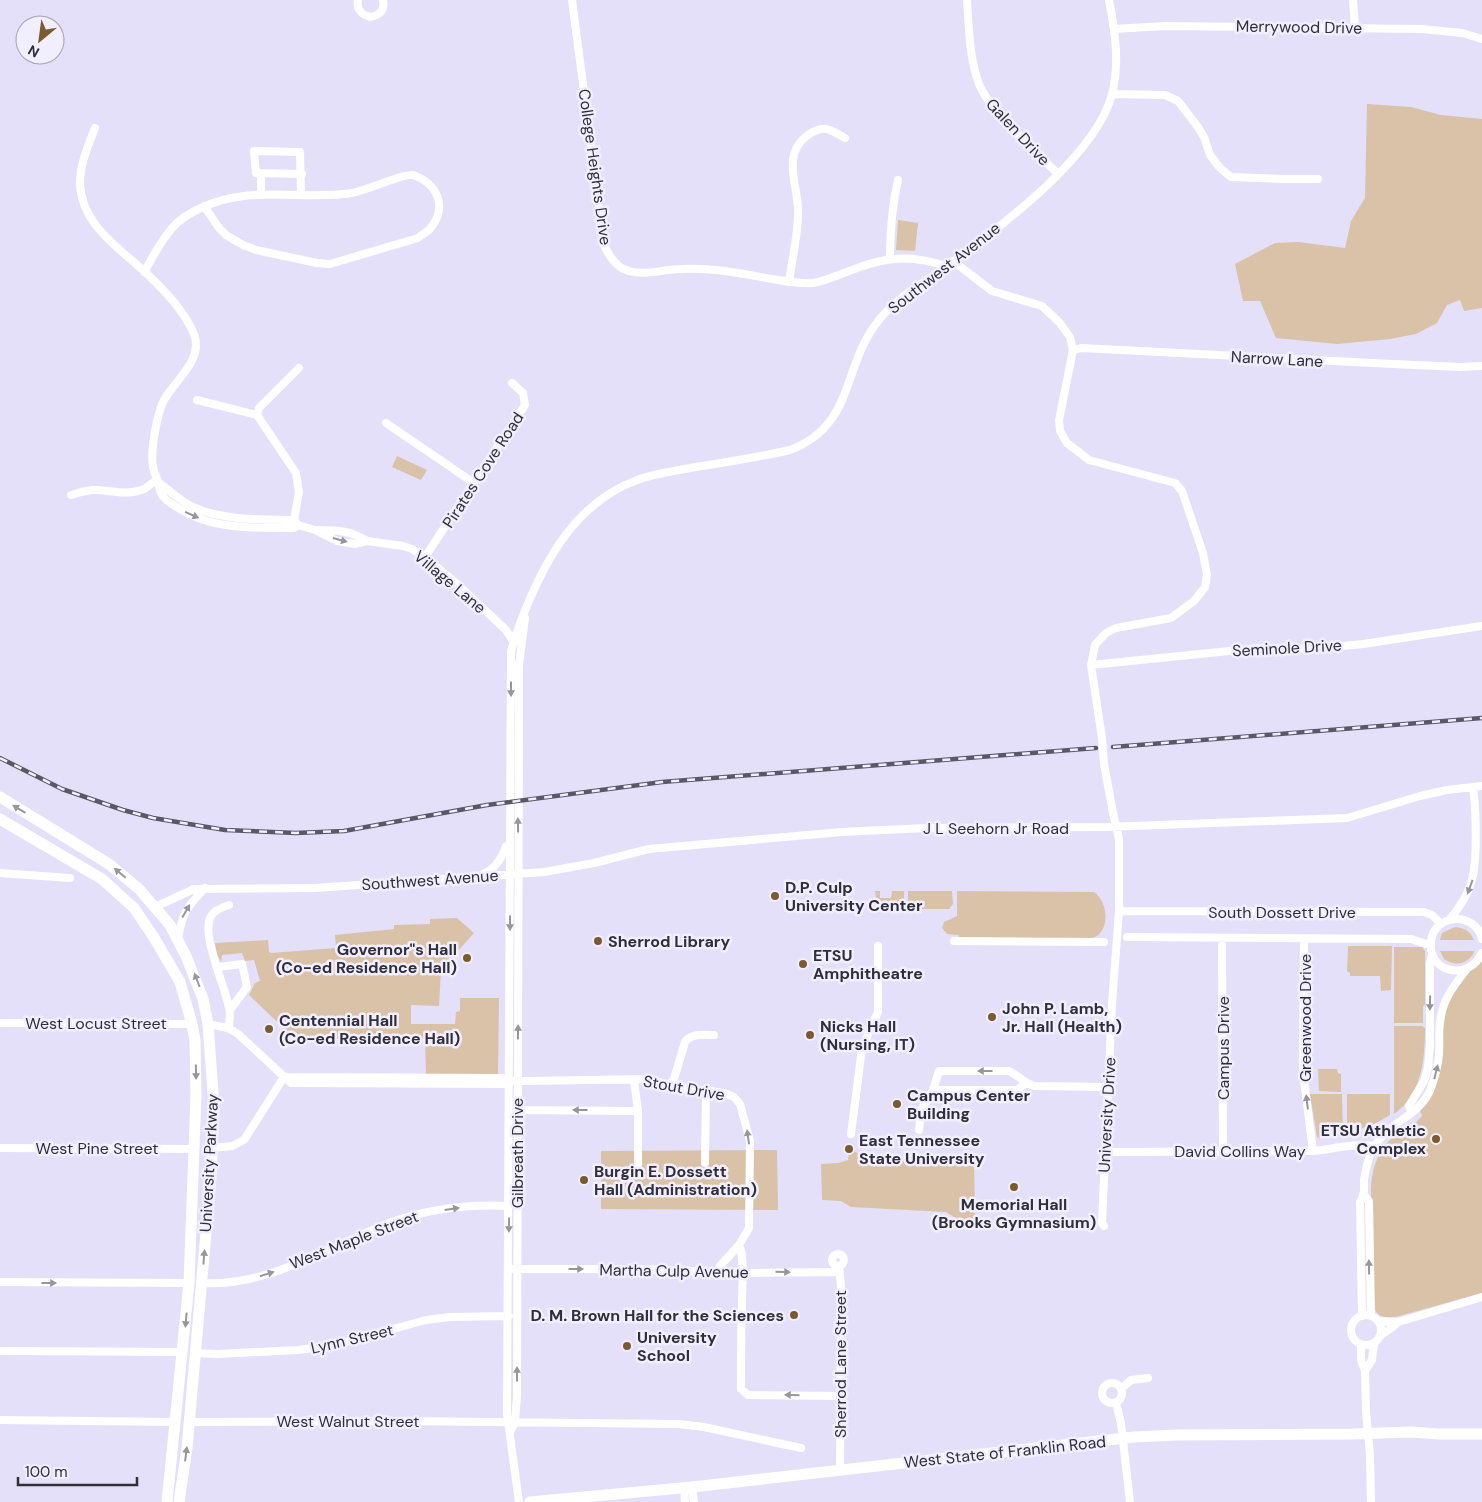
<svg xmlns="http://www.w3.org/2000/svg" width="1482" height="1502" font-family="'DM Sans',sans-serif">
<rect width="100%" height="100%" fill="#e4e0fa"/>
<path fill="#d9c2a7" d="M 1367,104 L 1411,107 L 1441,115 L 1482,119 L 1482,308 L 1464,311 L 1460,300 L 1447,305 L 1437,323 L 1416,334 L 1390,339 L 1337,344 L 1276,338 L 1260,301 L 1243,301 L 1235,264 L 1275,243 L 1298,242 L 1345,248 L 1351,221 L 1365,198 Z
M 898,220 L 918,223 L 915,251 L 896,250 Z
M 397,456 L 427,470 L 421,480 L 392,467 Z
M 875,891 L 880,891 L 880,898 L 891,898 L 892,891 L 904,891 L 904,908 L 885,908 L 879,906 L 880,901 L 876,898 Z
M 908,891 L 952,891 L 953,904 L 949,909 L 908,909 Z
M 957,891 L 1094,892 C 1108,901 1111,931 1093,938 L 960,938 L 958,935 L 947,934 L 942,928 L 944,922 L 957,916 Z
M 457,918 L 474,933 L 441,970 L 439,1006 L 411,1005 L 411,1024 L 455,1024 L 456,1012 L 460,1011 L 460,998 L 499,998 L 498,1076 L 426,1076 L 425,1038 L 295,1039 L 249,995 L 255,983 L 260,981 L 254,960 L 245,961 L 242,953 L 222,955 L 221,962 L 217,954 L 215,943 L 268,940 L 269,952 L 271,953 L 336,948 L 335,935 L 394,929 L 394,925 L 430,924 L 430,919 Z
M 1455,927 C 1465,928 1470,931 1474,940 L 1440,940 L 1442,933 Z
M 1348,946 L 1392,946 L 1391,990 L 1381,991 L 1380,976 L 1350,976 L 1350,973 L 1347,971 Z
M 1394,947 L 1422,947 L 1425,951 L 1425,1005 L 1423,1006 L 1423,1023 L 1394,1023 Z
M 1440,951 L 1474,951 L 1474,953 C 1467,964 1456,967 1444,959 Z
M 1482,960 L 1482,1293 L 1399,1316 C 1386,1319 1377,1318 1373,1305 L 1371,1190 C 1372,1158 1384,1143 1408,1123 L 1414,1124 L 1422,1116 L 1420,1111 L 1426,1102 L 1444,1015 L 1451,995 L 1465,976 Z
M 1394,1026 L 1422,1026 L 1425,1028 C 1425,1060 1422,1094 1394,1114 Z
M 1318,1069 L 1337,1069 L 1338,1073 L 1341,1074 L 1341,1092 L 1319,1091 Z
M 1310,1094 L 1342,1094 L 1343,1136 L 1320,1138 L 1317,1137 Z
M 1347,1094 L 1390,1094 L 1390,1115 L 1376,1123 L 1347,1134 Z
M 850,1147 L 863,1158 L 873,1161 L 939,1161 L 939,1156 L 974,1156 L 975,1214 L 981,1219 L 980,1221 L 967,1225 L 946,1212 L 851,1207 L 841,1201 L 822,1200 L 821,1164 L 838,1163 L 848,1160 Z
M 777,1150 L 778,1210 L 601,1209 L 601,1151 Z"/>
<g fill="none" stroke-linecap="round" stroke-linejoin="round">
<path stroke="#fff" stroke-width="8" d="M 358,0 C 356,9 362,15 370,17 C 380,15 385,10 383,0
M 572,0 L 604,245 C 609,256 616,268 629,271 C 645,276 665,269 681,269 C 712,267 742,274 772,279 C 785,281 800,284 813,283 C 826,281 838,275 849,271 C 884,257 910,254 945,266
M 967,0 C 969,28 969,57 979,84 C 991,113 1035,151 1058,174
M 1353,0 L 1355,28
M 1114,29 L 1165,26 L 1422,29 L 1462,33 L 1482,39
M 1112,94 L 1165,95 L 1178,101 L 1198,127 L 1204,137 L 1210,155 L 1220,168 L 1231,177 L 1283,179 L 1318,179
M 95,128 C 88,146 80,164 80,183 C 81,224 118,247 145,272 C 163,289 184,310 194,334 C 204,360 175,380 164,400 C 157,413 150,452 153,467 C 154,473 158,479 159,485 C 160,489 159,491 162,495 C 166,501 173,505 180,509 C 214,530 255,528 294,528 L 298,525
M 261,194 L 261,173
M 301,194 L 300,152 L 254,151 L 256,173 L 302,174
M 890,259 C 890,232 892,206 898,180
M 953,261 L 992,291 L 1042,306 L 1059,322 L 1070,337 L 1073,350 L 1059,420 L 1060,431 L 1067,443 L 1089,460 L 1175,483 L 1182,491 L 1203,553 L 1207,575 L 1205,587 L 1194,601 L 1171,618 L 1116,628 L 1106,633 L 1095,645 L 1091,665 L 1102,738 L 1104,764 L 1113,813 L 1119,839 L 1119,911 L 1112,1004 L 1102,1223 L 1104,1226
M 144,272 C 153,257 161,240 173,227 C 181,218 190,213 201,208 C 252,184 300,201 352,193 C 365,191 405,173 413,175 C 438,184 448,207 430,229 C 427,232 421,235 418,238 L 330,264 L 317,263 L 256,250 L 243,245 L 226,235 L 219,228 L 204,206
M 789,282 C 792,259 798,236 798,213 C 799,186 780,155 808,135 C 824,124 829,129 845,138
M 1073,350 L 1082,348 L 1393,364 L 1460,367 L 1482,366
M 197,400 L 257,415
M 257,415 L 296,473 L 299,492 L 294,520 L 298,525 L 315,530 L 337,541 L 355,544 L 367,541 L 403,546 L 412,549 L 425,557 L 456,583 L 506,630 L 513,641 L 516,641
M 257,415 L 259,408 L 299,368
M 386,423 L 474,483
M 159,483 C 170,491 179,500 191,506 C 222,521 260,519 294,520
M 71,495 C 78,493 86,490 94,490 C 110,490 128,496 144,489 C 149,486 153,482 157,479
M 319,530 C 338,530 351,531 367,541
M 425,557 L 525,405 L 523,393 L 512,383
M 1091,665 L 1259,648 L 1312,649 L 1363,644 L 1482,626
M 0,873 L 70,878
M 483,874 C 496,869 502,858 506,846
M 155,907 L 194,889 L 315,888 L 544,872 L 594,863 L 649,849 L 842,832 L 926,828 L 1106,827 L 1347,818 L 1420,796 L 1447,790 L 1482,786
M 1119,911 L 1424,912 L 1432,915 L 1441,924
M 1450,919 C 1459,908 1467,897 1471,883 C 1478,863 1476,809 1473,787
M 1127,937 L 1411,939 L 1426,944
M 178,939 C 182,913 187,907 205,888
M 1482,939 C 1476,911 1433,913 1431,942 C 1428,974 1469,981 1482,953
M 954,941 L 1104,942
M 1222,945 L 1223,1152
M 1304,945 L 1303,1072 L 1313,1151
M 218,967 L 242,964 L 247,987 L 230,1010
M 0,1023 L 192,1024
M 208,1024 C 219,1027 228,1026 238,1034 L 291,1083 L 503,1084 L 509,1081 L 526,1081 L 648,1079 L 694,1091 L 706,1090 L 727,1094 L 734,1097 L 740,1104 L 750,1141 L 749,1228 L 739,1245 L 720,1266 L 717,1272
M 229,1027 C 229,1021 231,1014 229,1008 C 225,985 202,938 210,918 C 213,911 222,907 229,905
M 284,1077 L 503,1078 L 509,1081
M 634,1080 L 638,1111 L 638,1166
M 669,1085 L 674,1079 L 685,1042 C 691,1033 704,1035 714,1035
M 933,1090 L 1017,1090 L 1026,1083
M 517,1110 L 638,1111
M 1411,1111 L 1409,1106 L 1424,1081 L 1428,1068 L 1430,1045 L 1430,964 L 1432,954
M 919,1130 L 921,1110 L 933,1090 L 939,1071 L 1009,1071 C 1019,1076 1024,1083 1034,1086 L 1108,1087
M 851,1134 L 862,1048 L 878,1012 L 878,946
M 0,1148 L 195,1149
M 212,1148 L 232,1146 L 244,1140 L 284,1077
M 1105,1152 L 1313,1151 C 1333,1149 1354,1143 1374,1146
M 705,1163 L 706,1090
M 1364,1195 L 1369,1201 L 1371,1316
M 739,1245 C 745,1256 742,1289 742,1303 C 741,1332 741,1360 741,1389 L 748,1395 L 841,1396
M832 1260a6 6 0 1 1 12 0a6 6 0 1 1-12 0Z
M 839,1266 L 841,1287 L 840,1470
M 513,1269 L 639,1269 L 743,1273 L 840,1272
M 0,1282 L 189,1283
M 201,1283 C 270,1287 331,1245 392,1222 C 429,1209 470,1204 509,1206
M1351 1330a15 15 0 1 1 30 0a15 15 0 1 1-30 0Z
M 1362,1316 L 1360,1202 C 1365,1194 1364,1189 1364,1180 C 1366,1168 1369,1153 1376,1144 C 1391,1121 1421,1115 1431,1088 C 1435,1077 1438,1066 1439,1054 C 1440,1042 1438,1029 1441,1016 C 1444,998 1455,984 1466,970
M 1378,1321 L 1398,1322 L 1482,1297
M 1380,1336 L 1393,1327 L 1398,1322
M 1361,1344 L 1361,1360 L 1365,1371 L 1366,1412 L 1370,1455 L 1371,1502
M 0,1351 L 183,1352
M 194,1353 L 217,1354 L 298,1350 L 334,1345 L 426,1320 L 450,1317 L 509,1316
M 1365,1371 L 1372,1360 L 1374,1343
M1102 1393a10 10 0 1 1 20 0a10 10 0 1 1-20 0Z
M 1121,1389 L 1131,1380 L 1148,1378
M 1116,1403 L 1121,1423 L 1130,1502
M 0,1420 L 175,1422
M 189,1422 L 403,1421 L 679,1424 L 704,1427 L 801,1448
M 510,1432 L 515,1422 L 517,1396 L 519,711 L 519,665 L 525,618
M 692,1487 L 694,1502
M 684,1488 L 685,1502
M 519,1502 L 507,1414 L 511,652 C 514,638 519,626 524,613 C 546,558 577,502 637,480 C 656,473 676,471 696,467 C 728,462 759,457 790,450 C 856,425 841,366 879,320 C 899,295 930,279 956,260 C 1005,223 1097,154 1112,94 C 1120,63 1115,31 1109,0"/>
<path stroke="#fff" stroke-width="11" d="M 0,797 L 109,864 L 139,889 L 170,925 L 186,956 L 203,999 L 208,1024 L 214,1106 L 211,1176 L 187,1448 L 179,1502
M 0,819 L 102,879 L 134,908 L 153,936 L 180,982 L 192,1024 L 195,1040 L 196,1096 L 189,1283 L 167,1502
M 530,1502 L 692,1487 L 1134,1437 L 1177,1435 L 1353,1434 L 1411,1432 L 1438,1434 L 1482,1434"/>
<g stroke="#5a5767" stroke-width="4.5">
<path id="rail" d="M 1113,747 L 1482,718
M 0,758 L 62,789 L 123,810 L 153,818 L 225,830 L 296,833 L 344,831 L 487,805 L 662,782 L 1096,748"/>
</g>
<use href="#rail" stroke="#f1effd" stroke-width="2.5" stroke-dasharray="8" stroke-linecap="butt"/>
</g>
<defs><path id="oneway-solid" d="M-6-.8H1V-3.2L6.5 0L1 3.2V.8H-6Z" transform="scale(1.25)"/></defs>
<g fill="#98969d">
<use href="#oneway-solid" transform="translate(192 515) rotate(24)"/>
<use href="#oneway-solid" transform="translate(340 540) rotate(15)"/>
<use href="#oneway-solid" transform="translate(511 689) rotate(90)"/>
<use href="#oneway-solid" transform="translate(19 809) rotate(-149)"/>
<use href="#oneway-solid" transform="translate(518 825) rotate(-91)"/>
<use href="#oneway-solid" transform="translate(120 873) rotate(-140)"/>
<use href="#oneway-solid" transform="translate(1470 887) rotate(110)"/>
<use href="#oneway-solid" transform="translate(186 911) rotate(-60)"/>
<use href="#oneway-solid" transform="translate(510 923) rotate(90)"/>
<use href="#oneway-solid" transform="translate(197 980) rotate(-111)"/>
<use href="#oneway-solid" transform="translate(1430 1003) rotate(91)"/>
<use href="#oneway-solid" transform="translate(518 1032) rotate(-89)"/>
<use href="#oneway-solid" transform="translate(985 1071) rotate(-180)"/>
<use href="#oneway-solid" transform="translate(196 1072) rotate(89)"/>
<use href="#oneway-solid" transform="translate(1436 1072) rotate(-76)"/>
<use href="#oneway-solid" transform="translate(1307 1102) rotate(-97)"/>
<use href="#oneway-solid" transform="translate(580 1110) rotate(-180)"/>
<use href="#oneway-solid" transform="translate(748 1137) rotate(-98)"/>
<use href="#oneway-solid" transform="translate(452 1209) rotate(-8)"/>
<use href="#oneway-solid" transform="translate(509 1225) rotate(91)"/>
<use href="#oneway-solid" transform="translate(204 1257) rotate(-85)"/>
<use href="#oneway-solid" transform="translate(1369 1267) rotate(-91)"/>
<use href="#oneway-solid" transform="translate(576 1269)"/>
<use href="#oneway-solid" transform="translate(783 1272) rotate(1)"/>
<use href="#oneway-solid" transform="translate(267 1274) rotate(-17)"/>
<use href="#oneway-solid" transform="translate(49 1283)"/>
<use href="#oneway-solid" transform="translate(186 1320) rotate(95)"/>
<use href="#oneway-solid" transform="translate(517 1374) rotate(-90)"/>
<use href="#oneway-solid" transform="translate(792 1395) rotate(-179)"/>
<use href="#oneway-solid" transform="translate(186 1454) rotate(-83)"/>
</g>
<g fill="#7b5a31" stroke="#f1effd" stroke-width="2">
<circle cx="775" cy="896" r="5"/>
<circle cx="598" cy="941" r="5"/>
<circle cx="467" cy="958" r="5"/>
<circle cx="803" cy="964" r="5"/>
<circle cx="992" cy="1017" r="5"/>
<circle cx="269" cy="1029" r="5"/>
<circle cx="810" cy="1035" r="5"/>
<circle cx="897" cy="1104" r="5"/>
<circle cx="1436" cy="1139" r="5"/>
<circle cx="849" cy="1149" r="5"/>
<circle cx="584" cy="1180" r="5"/>
<circle cx="1014" cy="1187" r="5"/>
<circle cx="794" cy="1315" r="5"/>
<circle cx="627" cy="1346" r="5"/>
</g>
<g text-anchor="middle" dominant-baseline="central" stroke-width="5" stroke-linejoin="round" paint-order="stroke">
<g font-size="16" fill="#302e3b" stroke="#f1effd">
<text transform="translate(1299 27) rotate(1)">Merrywood Drive</text>
<text transform="translate(1018 132) rotate(47)">Galen Drive</text>
<text transform="translate(595 167) rotate(82)">College Heights Drive</text>
<text transform="translate(944 268) rotate(-38)">Southwest Avenue</text>
<text transform="translate(1277 359) rotate(3)">Narrow Lane</text>
<text transform="translate(483 470) rotate(-57)">Pirates Cove Road</text>
<text transform="translate(450 582) rotate(40)">Village Lane</text>
<text transform="translate(1287 648) rotate(-3)">Seminole Drive</text>
<text x="996" y="828">J L Seehorn Jr Road</text>
<text transform="translate(430 880) rotate(-4)">Southwest Avenue</text>
<text x="1282" y="912">South Dossett Drive</text>
<text transform="translate(1305 1018) rotate(-90)">Greenwood Drive</text>
<text x="96" y="1023">West Locust Street</text>
<text transform="translate(1223 1048) rotate(-90)">Campus Drive</text>
<text transform="translate(684 1088) rotate(10)">Stout Drive</text>
<text transform="translate(1107 1115) rotate(-87)">University Drive</text>
<text x="97" y="1148">West Pine Street</text>
<text x="1240" y="1151">David Collins Way</text>
<text transform="translate(517 1153) rotate(-90)">Gilbreath Drive</text>
<text transform="translate(209 1163) rotate(-87)">University Parkway</text>
<text transform="translate(354 1240) rotate(-21)">West Maple Street</text>
<text transform="translate(674 1271) rotate(1)">Martha Culp Avenue</text>
<text transform="translate(352 1339) rotate(-13)">Lynn Street</text>
<text transform="translate(840 1364) rotate(-90)">Sherrod Lane Street</text>
<text x="348" y="1421">West Walnut Street</text>
<text transform="translate(1005 1452) rotate(-6)">West State of Franklin Road</text>
</g>
<g font-size="16" font-weight="bold" fill="#302e3b" stroke="#f1effd" text-anchor="start">
<text x="785" y="887">D.P. Culp<tspan x="785" dy="18">University Center</tspan></text>
<text x="608" y="941">Sherrod Library</text>
<text x="457" y="949" text-anchor="end">Governor"s Hall<tspan x="457" dy="18">(Co-ed Residence Hall)</tspan></text>
<text x="813" y="955">ETSU<tspan x="813" dy="18">Amphitheatre</tspan></text>
<text x="1002" y="1008">John P. Lamb,<tspan x="1002" dy="18">Jr. Hall (Health)</tspan></text>
<text x="279" y="1020">Centennial Hall<tspan x="279" dy="18">(Co-ed Residence Hall)</tspan></text>
<text x="820" y="1026">Nicks Hall<tspan x="820" dy="18">(Nursing, IT)</tspan></text>
<text x="907" y="1095">Campus Center<tspan x="907" dy="18">Building</tspan></text>
<text x="1426" y="1130" text-anchor="end">ETSU Athletic<tspan x="1426" dy="18">Complex</tspan></text>
<text x="859" y="1140">East Tennessee<tspan x="859" dy="18">State University</tspan></text>
<text x="594" y="1171">Burgin E. Dossett<tspan x="594" dy="18">Hall (Administration)</tspan></text>
<text x="1014" y="1204" text-anchor="middle">Memorial Hall<tspan x="1014" dy="18">(Brooks Gymnasium)</tspan></text>
<text x="784" y="1315" text-anchor="end">D. M. Brown Hall for the Sciences</text>
<text x="637" y="1337">University<tspan x="637" dy="18">School</tspan></text>
</g>
</g>
<g transform="translate(40 40) rotate(209)"><circle r="24" fill="#f1effd" stroke="#a4a2af"/>
<path d="M0-4L9 19L0 12L-9 19Z" fill="#7b5a31"/>
<text y="-8" font-size="14" font-weight="bold" text-anchor="middle" fill="#302e3b">N</text>
</g>
<path d="M18 1477v8h119v-8" fill="none" stroke="#302e3b" stroke-width="2.5"/>
<text x="25" y="1477" font-size="15" fill="#302e3b" stroke="#f1effd" stroke-width="4" paint-order="stroke">100 m</text>
</svg>
